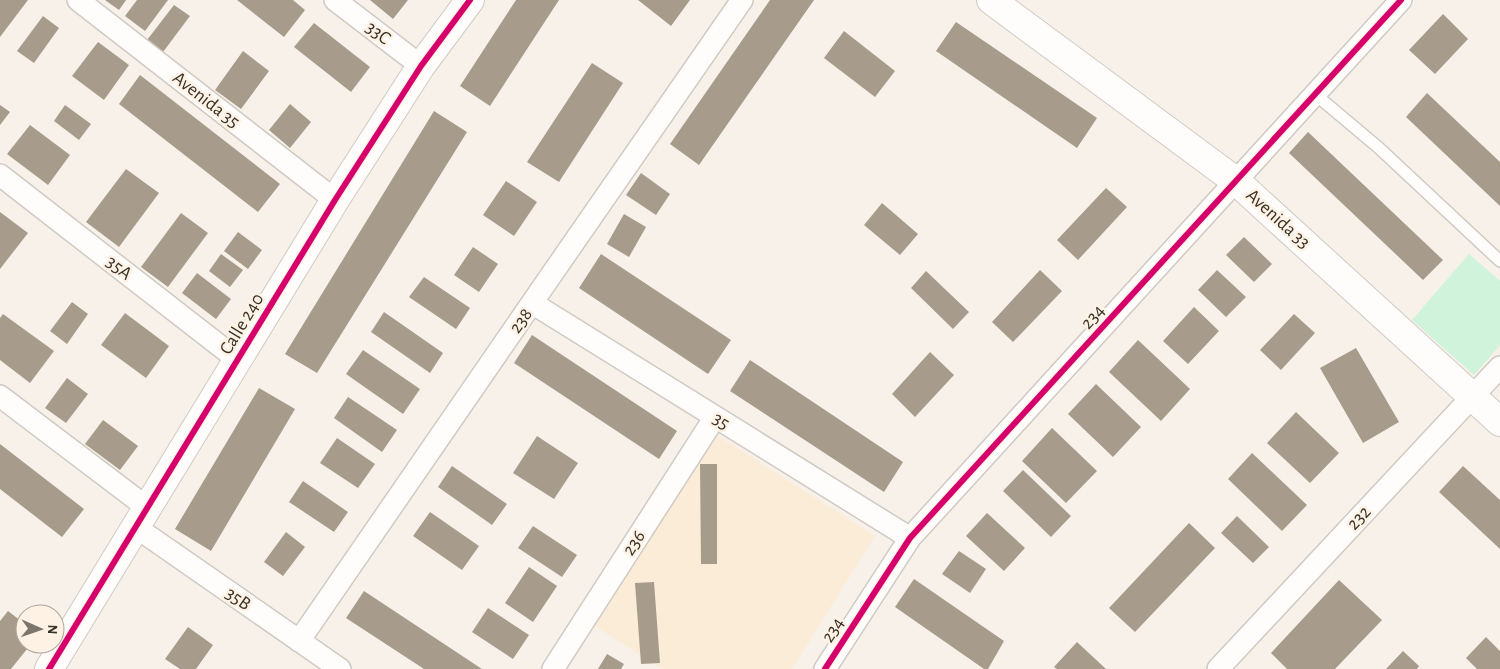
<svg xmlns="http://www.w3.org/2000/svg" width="1500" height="669" font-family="'Alegreya Sans',sans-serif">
<rect width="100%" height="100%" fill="#f7f1ea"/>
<path fill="#fbecd7" d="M 715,434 L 875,536 L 792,669 L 662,669 L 595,626 Z"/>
<path fill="#d0f3dc" d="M 1469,254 L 1500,281 L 1500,345 L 1474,375 L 1412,320 Z"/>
<path fill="#a79c8b" d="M 0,0 L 28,0 L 0,37 Z
M 105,0 L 126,0 L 119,10 Z
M 137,0 L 168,0 L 145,31 L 125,16 Z
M 237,0 L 293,0 L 305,10 L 284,37 Z
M 370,0 L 408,0 L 393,19 Z
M 516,0 L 559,0 L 490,106 L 460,86 Z
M 638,0 L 690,0 L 671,26 Z
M 770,0 L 814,0 L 699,165 L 670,144 Z
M 174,5 L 190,16 L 163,52 L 147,40 Z
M 1443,14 L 1468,39 L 1435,74 L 1409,50 Z
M 43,16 L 59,28 L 34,63 L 17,51 Z
M 956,22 L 1097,118 L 1077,148 L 936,51 Z
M 314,23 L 370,67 L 351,92 L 294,47 Z
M 844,31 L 895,71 L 875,97 L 824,58 Z
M 98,42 L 129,65 L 104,100 L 72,76 Z
M 243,51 L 269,71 L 241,109 L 215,90 Z
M 592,63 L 623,83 L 559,182 L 527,162 Z
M 140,75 L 280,184 L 258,212 L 119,104 Z
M 1427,93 L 1500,162 L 1500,206 L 1406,117 Z
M 290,104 L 311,122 L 290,148 L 269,130 Z
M 0,105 L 10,112 L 0,125 Z
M 65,105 L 91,124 L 79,140 L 54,121 Z
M 434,111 L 467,132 L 317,373 L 285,354 Z
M 30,125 L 70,155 L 48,185 L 7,154 Z
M 1308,132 L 1443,260 L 1423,280 L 1289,153 Z
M 126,169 L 159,193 L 119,247 L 86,222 Z
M 641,173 L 670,194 L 656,215 L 626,195 Z
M 506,181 L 537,202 L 514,236 L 483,215 Z
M 1106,188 L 1127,207 L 1078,260 L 1057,240 Z
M 882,203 L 918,234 L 900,255 L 864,225 Z
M 0,212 L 28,233 L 0,269 Z
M 181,213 L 208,233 L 168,287 L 141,267 Z
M 624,214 L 646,227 L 629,257 L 607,244 Z
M 238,232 L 262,250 L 248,269 L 224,251 Z
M 1244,237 L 1272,264 L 1254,282 L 1226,255 Z
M 473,247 L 498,264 L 479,292 L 454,275 Z
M 221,254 L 243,270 L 230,287 L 209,271 Z
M 601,254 L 731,340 L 708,374 L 579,288 Z
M 1040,270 L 1062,291 L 1013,342 L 992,322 Z
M 1217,270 L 1246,297 L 1226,317 L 1198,290 Z
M 926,271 L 969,312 L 953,329 L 911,288 Z
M 197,273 L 231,299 L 216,319 L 182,293 Z
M 424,277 L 470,308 L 456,329 L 409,297 Z
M 72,302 L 88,314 L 67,344 L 50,331 Z
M 1194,307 L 1219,331 L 1188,364 L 1163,341 Z
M 384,312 L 443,353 L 430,373 L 371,332 Z
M 125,313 L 169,346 L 146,378 L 101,345 Z
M 3,314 L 54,351 L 30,383 L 0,360 L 0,318 Z
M 1294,314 L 1315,333 L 1281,370 L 1260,350 Z
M 532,335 L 677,431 L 659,459 L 514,363 Z
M 1138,340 L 1190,389 L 1161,421 L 1109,372 Z
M 1356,348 L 1399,422 L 1363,443 L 1320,368 Z
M 363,350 L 420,389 L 403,414 L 346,374 Z
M 930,352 L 954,375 L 915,417 L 892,394 Z
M 750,360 L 903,462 L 884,492 L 730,391 Z
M 67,378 L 88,394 L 66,423 L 45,408 Z
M 1096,384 L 1141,427 L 1113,457 L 1068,414 Z
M 259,388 L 295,409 L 211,551 L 175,529 Z
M 348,397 L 397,430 L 382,452 L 334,418 Z
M 1296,412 L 1339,453 L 1310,483 L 1267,443 Z
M 103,420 L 138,446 L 120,470 L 85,444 Z
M 1052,428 L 1097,471 L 1066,503 L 1022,461 Z
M 537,436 L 578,463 L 554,499 L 513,473 Z
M 337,438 L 375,464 L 358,488 L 320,463 Z
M 0,444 L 84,509 L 62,537 L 0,489 Z
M 1252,453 L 1307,505 L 1282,531 L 1228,479 Z
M 700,464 L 717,464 L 717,564 L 701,564 Z
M 452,466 L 507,504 L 492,525 L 438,487 Z
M 1463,466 L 1500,500 L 1500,549 L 1439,492 Z
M 1023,470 L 1071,516 L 1051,537 L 1003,491 Z
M 303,481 L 348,512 L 334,532 L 289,502 Z
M 430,512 L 479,546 L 462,570 L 413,536 Z
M 987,513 L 1025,548 L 1004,571 L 966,536 Z
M 1237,516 L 1269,547 L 1253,563 L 1221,533 Z
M 1189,523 L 1215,548 L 1135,632 L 1109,608 Z
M 533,526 L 577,555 L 562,577 L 518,548 Z
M 286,532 L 305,547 L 283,576 L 264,562 Z
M 959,551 L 986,569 L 970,593 L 942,574 Z
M 529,567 L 557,586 L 533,622 L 505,603 Z
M 914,579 L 1004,641 L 988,669 L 984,669 L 895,607 Z
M 1339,580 L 1382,620 L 1335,669 L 1287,669 L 1271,653 Z
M 654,582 L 660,663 L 641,664 L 635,583 Z
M 364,591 L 482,669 L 424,669 L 346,618 Z
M 488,608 L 529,635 L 513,659 L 472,632 Z
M 8,611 L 25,624 L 25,644 L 31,644 L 11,669 L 0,669 L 0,621 Z
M 188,627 L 213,645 L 196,669 L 180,669 L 165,659 Z
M 1486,637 L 1500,651 L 1500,669 L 1477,669 L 1466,658 Z
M 1077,642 L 1106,669 L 1057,669 L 1054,667 Z
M 1403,651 L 1419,666 L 1417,669 L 1386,669 Z
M 607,654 L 624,664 L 621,669 L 598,669 Z"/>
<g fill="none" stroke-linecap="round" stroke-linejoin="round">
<g stroke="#d0cac3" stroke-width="14">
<path id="lane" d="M 1316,95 L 1379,148 L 1500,261"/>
</g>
<g stroke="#d0cac3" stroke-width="24">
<path id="street" d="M 78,0 L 335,200
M 335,0 L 421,66
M 0,175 L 238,360
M 532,303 L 910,538
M 0,396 L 149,509
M 137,528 L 340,669
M 299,641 C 447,427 593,213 742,0
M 553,669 L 715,417
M 825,669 L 910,538 L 1401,0
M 1218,669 L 1500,367"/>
</g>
<g stroke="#d0cac3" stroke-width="30">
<path id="secondary" d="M 991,0 L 1237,182 L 1500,422
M 49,669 L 335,200 L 421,66 L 470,0"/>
</g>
<use href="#lane" stroke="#fefdfc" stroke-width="11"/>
<use href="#street" stroke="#fefdfc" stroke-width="21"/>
<use href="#secondary" stroke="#fefdfc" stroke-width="28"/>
<g stroke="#fdf2e4" stroke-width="9">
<path id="cycleway" d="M 49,669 L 335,200 L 421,66 L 470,0
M 825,669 L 910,538 L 1401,0"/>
</g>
<use href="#cycleway" stroke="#d6006c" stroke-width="6"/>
</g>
<g text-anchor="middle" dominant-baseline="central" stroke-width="5" stroke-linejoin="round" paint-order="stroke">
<g font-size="19" fill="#393229" stroke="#fdf2e4">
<text transform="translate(378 33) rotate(37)">33C</text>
<text transform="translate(206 100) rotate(38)">Avenida 35</text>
<text transform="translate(1278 219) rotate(42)">Avenida 33</text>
<text transform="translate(119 268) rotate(38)">35A</text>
<text transform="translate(1093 317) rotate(-48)">234</text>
<text transform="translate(521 321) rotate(-55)">238</text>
<text transform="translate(242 324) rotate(-59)">Calle 240</text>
<text transform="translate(721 421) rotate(32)">35</text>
<text transform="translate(1359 518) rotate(-47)">232</text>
<text transform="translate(634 543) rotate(-57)">236</text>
<text transform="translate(238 599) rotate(35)">35B</text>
<text transform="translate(833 630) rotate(-57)">234</text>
</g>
</g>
<g transform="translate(40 629) rotate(92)"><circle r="24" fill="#fdf2e4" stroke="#afa599"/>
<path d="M0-4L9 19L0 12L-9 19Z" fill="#7c756d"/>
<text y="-8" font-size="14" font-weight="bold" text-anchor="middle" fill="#393229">N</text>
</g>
</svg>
